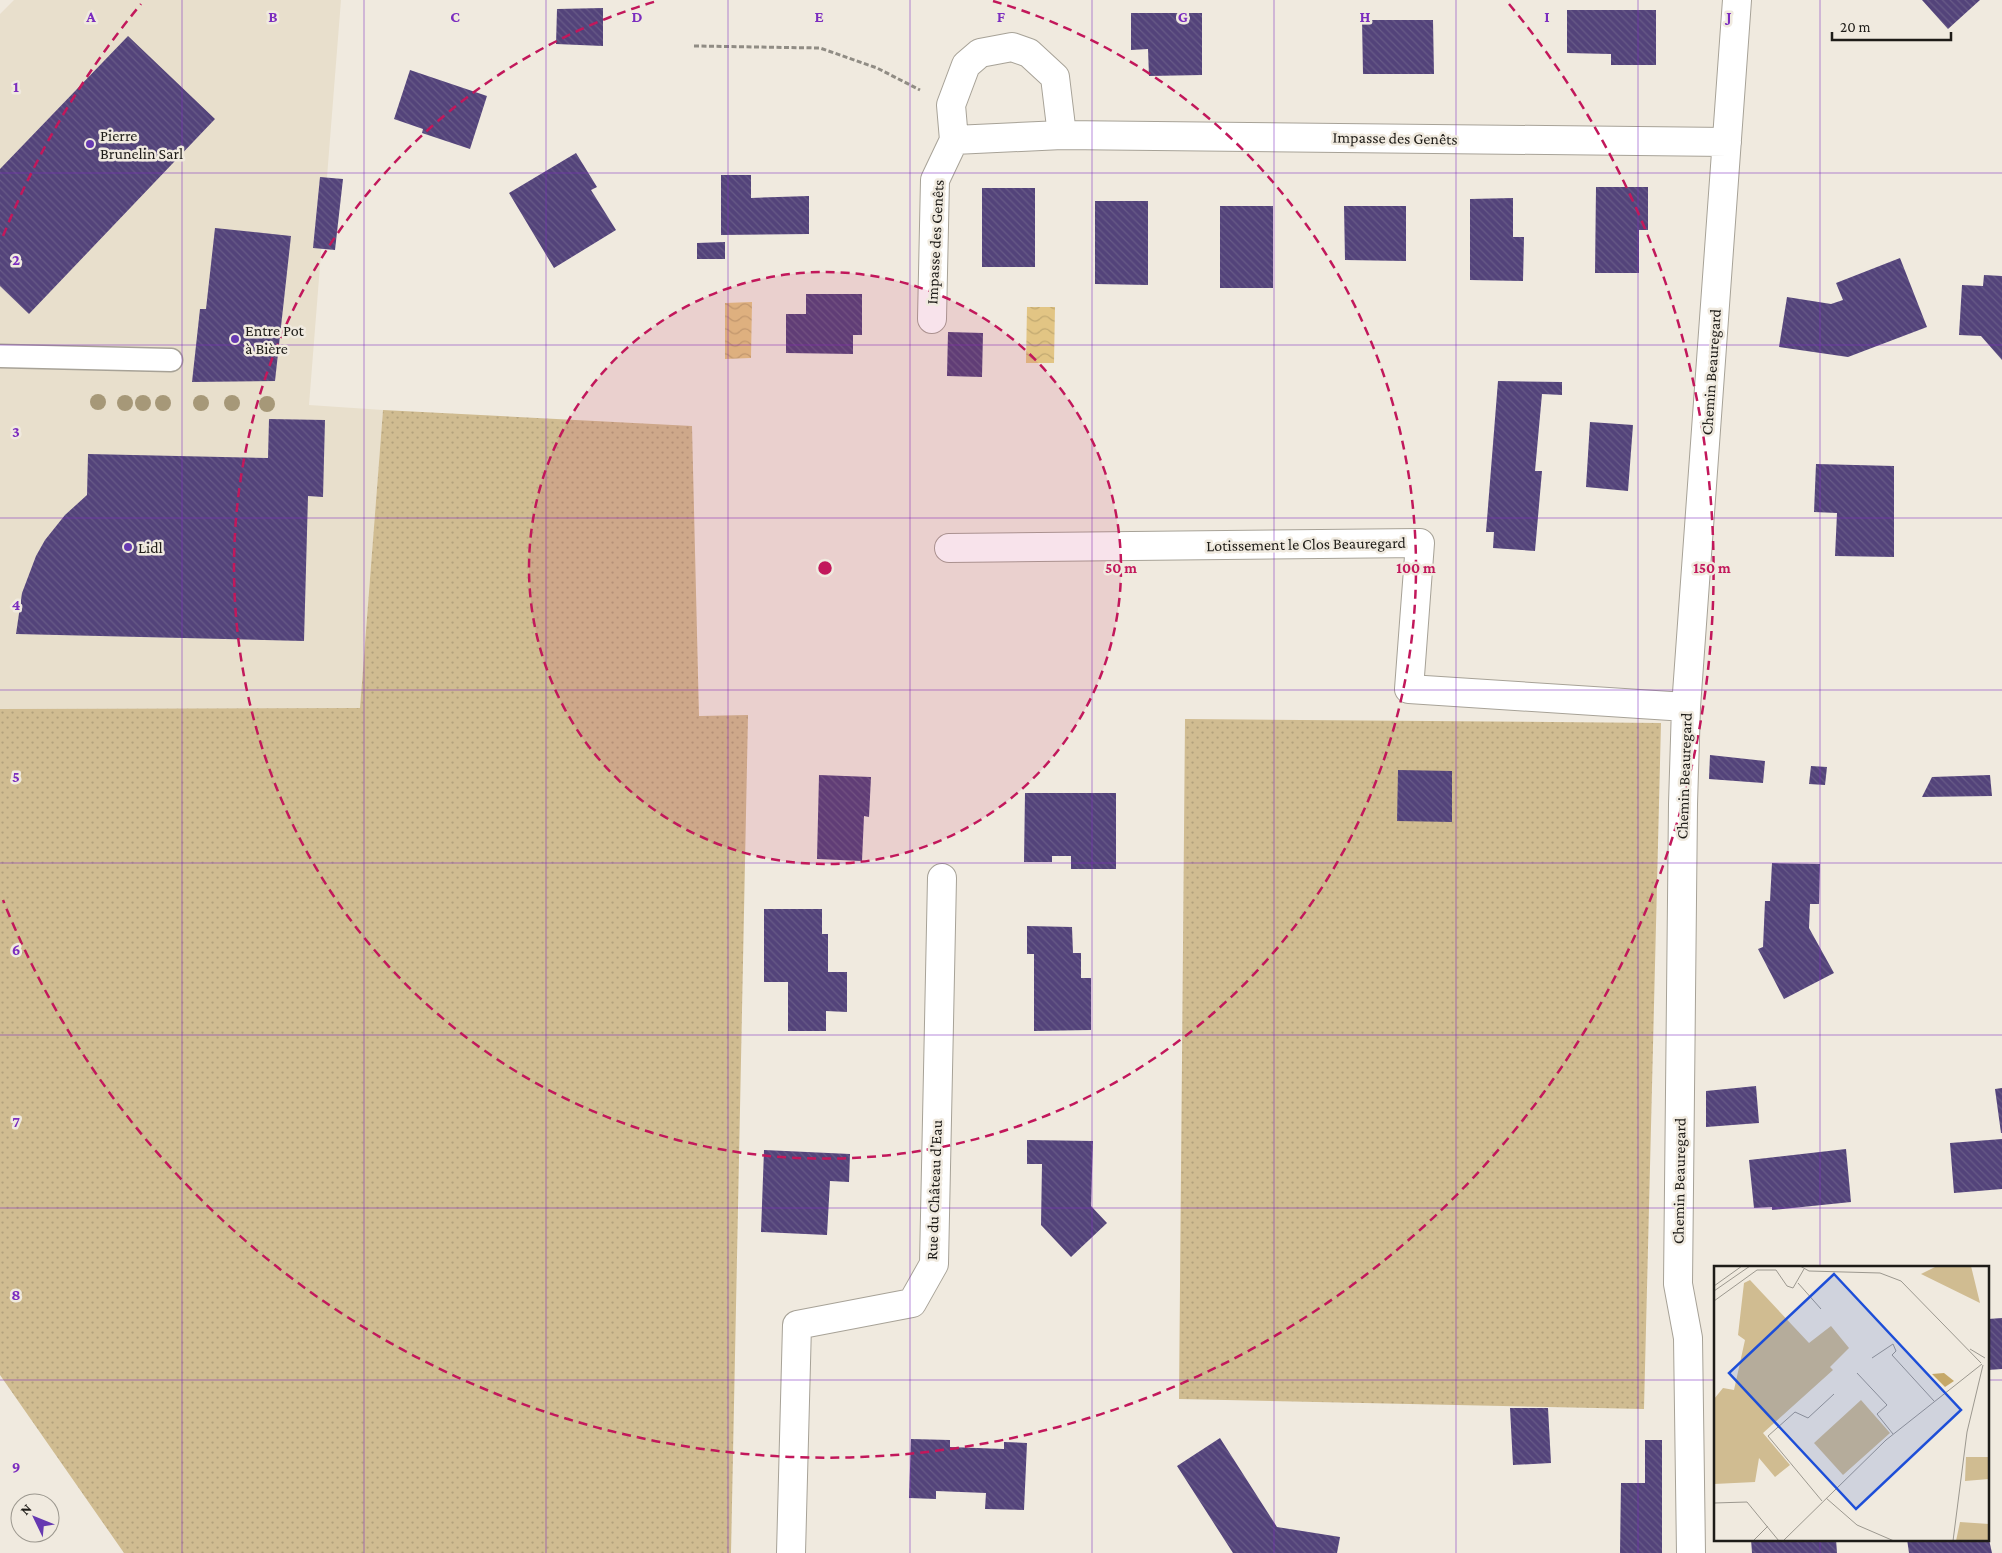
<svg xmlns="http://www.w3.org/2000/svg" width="2002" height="1553" font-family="'Crimson Pro',serif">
<defs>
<pattern id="grass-dots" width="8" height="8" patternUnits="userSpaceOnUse" patternTransform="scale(1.25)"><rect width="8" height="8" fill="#d0bc91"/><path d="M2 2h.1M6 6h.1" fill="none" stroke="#b2a17c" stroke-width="1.8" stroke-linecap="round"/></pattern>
<pattern id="water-waves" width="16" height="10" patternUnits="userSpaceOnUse" patternTransform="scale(1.25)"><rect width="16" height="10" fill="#e2c584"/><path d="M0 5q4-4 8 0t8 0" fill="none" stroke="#c1a971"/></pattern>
<pattern id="building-back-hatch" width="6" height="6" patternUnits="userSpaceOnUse" patternTransform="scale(1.25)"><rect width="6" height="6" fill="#53437a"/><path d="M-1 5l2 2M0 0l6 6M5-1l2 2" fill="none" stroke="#685b87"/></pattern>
</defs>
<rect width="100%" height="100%" fill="#f0eadf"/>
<path fill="#e8dfcc" d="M 14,0 L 341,0 L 309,405 L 383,410 L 360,708 L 0,709 L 0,14 Z"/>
<path fill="url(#grass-dots)" d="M 383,410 L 692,426 L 699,716 L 748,715 L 731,1553 L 124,1553 L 0,1375 L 0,709 L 360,708 Z
M 1185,719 L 1661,723 L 1644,1409 L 1179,1399 Z"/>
<path fill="url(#water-waves)" d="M 752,302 L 751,358 L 725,359 L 725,303 Z
M 1027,307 L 1055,307 L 1054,363 L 1026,363 Z"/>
<path fill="url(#building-back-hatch)" d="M 1922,0 L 1980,0 L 1948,29 Z
M 603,8 L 603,46 L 556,44 L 557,9 Z
M 1567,10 L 1656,10 L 1656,65 L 1611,65 L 1611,54 L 1567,53 Z
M 1131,13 L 1202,13 L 1202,75 L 1149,76 L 1148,49 L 1131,50 Z
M 1362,20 L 1433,20 L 1434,74 L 1363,74 Z
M 128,36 L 215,119 L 29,314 L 0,286 L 0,169 Z
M 410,70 L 487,96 L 470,149 L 422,133 L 423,129 L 394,119 Z
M 576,153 L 597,187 L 591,190 L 616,230 L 554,268 L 509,193 Z
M 721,175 L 751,175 L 751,198 L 809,196 L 809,234 L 721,235 Z
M 320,177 L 343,179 L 335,250 L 313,248 Z
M 1596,187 L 1648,187 L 1648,230 L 1639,230 L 1639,273 L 1595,273 Z
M 982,188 L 1035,188 L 1035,267 L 982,267 Z
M 1513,198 L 1513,237 L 1524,237 L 1523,281 L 1470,280 L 1470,199 Z
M 1095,201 L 1148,201 L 1148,285 L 1095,284 Z
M 1220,206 L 1273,206 L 1273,288 L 1220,288 Z
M 1344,206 L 1406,206 L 1406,261 L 1345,260 Z
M 215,228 L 291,236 L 275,381 L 192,382 L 200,309 L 206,309 Z
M 725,242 L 725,259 L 697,259 L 697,243 Z
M 1900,258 L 1927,327 L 1848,357 L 1779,347 L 1787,297 L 1831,304 L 1843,300 L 1836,283 Z
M 1984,275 L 2002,276 L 2002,360 L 1981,336 L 1959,335 L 1962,285 L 1983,286 Z
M 806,294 L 862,294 L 862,335 L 853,335 L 853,354 L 786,353 L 786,314 L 806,314 Z
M 948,332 L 983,333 L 982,377 L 947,376 Z
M 1498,381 L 1562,382 L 1562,395 L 1542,394 L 1535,471 L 1542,471 L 1535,551 L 1493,548 L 1494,532 L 1486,532 Z
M 269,419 L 325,420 L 323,497 L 308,496 L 304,641 L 16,634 L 22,593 L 36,556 L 45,540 L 65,515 L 87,495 L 88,454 L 268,458 Z
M 1590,422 L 1633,425 L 1628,491 L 1586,487 Z
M 1816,464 L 1894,466 L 1894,557 L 1835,556 L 1837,513 L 1814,512 Z
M 1710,755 L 1765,761 L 1763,783 L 1709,779 Z
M 1811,766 L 1827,767 L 1825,785 L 1809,784 Z
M 1398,770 L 1452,771 L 1452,822 L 1397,821 Z
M 819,775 L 871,777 L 869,817 L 864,816 L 862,861 L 817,859 Z
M 1990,775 L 1992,796 L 1922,797 L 1932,777 Z
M 1025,793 L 1116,793 L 1116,869 L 1071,869 L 1071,856 L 1052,856 L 1052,862 L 1024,862 Z
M 1772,863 L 1820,864 L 1819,904 L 1810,904 L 1809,928 L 1834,973 L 1784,999 L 1758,949 L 1763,947 L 1765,901 L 1770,901 Z
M 764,909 L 822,909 L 822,934 L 828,934 L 828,972 L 847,972 L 847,1012 L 826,1011 L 826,1031 L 788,1031 L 788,982 L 764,982 Z
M 1027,926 L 1072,927 L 1073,953 L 1081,953 L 1081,978 L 1091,978 L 1091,1030 L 1034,1031 L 1034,954 L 1027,954 Z
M 1756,1086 L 1759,1123 L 1706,1127 L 1706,1091 Z
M 2002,1088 L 2002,1133 L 2001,1133 L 1995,1089 Z
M 2002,1139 L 2002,1189 L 1954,1193 L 1950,1143 Z
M 1027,1140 L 1093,1141 L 1091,1206 L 1107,1223 L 1071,1257 L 1041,1225 L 1042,1164 L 1027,1164 Z
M 1846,1149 L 1851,1202 L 1772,1210 L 1772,1207 L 1754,1208 L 1749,1160 Z
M 764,1150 L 850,1154 L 849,1182 L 830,1181 L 827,1235 L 761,1232 Z
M 2002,1318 L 2002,1369 L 1988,1370 L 1988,1319 Z
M 1510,1408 L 1548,1408 L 1551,1463 L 1513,1465 Z
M 1220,1438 L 1277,1527 L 1340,1537 L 1337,1553 L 1233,1553 L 1177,1466 Z
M 911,1439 L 950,1440 L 950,1447 L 1004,1449 L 1004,1442 L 1027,1443 L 1024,1510 L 985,1509 L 986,1493 L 936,1491 L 936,1499 L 909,1498 Z
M 1645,1440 L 1662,1440 L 1662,1553 L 1620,1553 L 1621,1483 L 1645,1483 Z
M 1988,1535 L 1992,1553 L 1909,1553 L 1907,1539 L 1988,1539 Z
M 1751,1539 L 1836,1539 L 1837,1553 L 1752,1553 Z"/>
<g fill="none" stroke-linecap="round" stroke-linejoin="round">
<g stroke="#a7a297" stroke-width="25">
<path id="service" d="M 0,356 L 171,360"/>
</g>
<g stroke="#a7a297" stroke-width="30">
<path id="minor" d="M 954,140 L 1062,135
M 932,319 L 935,180 L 954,140 L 951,105 L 966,65 L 980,53 L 1012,47 L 1029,53 L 1055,77 L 1062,135 L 1727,142
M 949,548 L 1420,543 L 1409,689 L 1686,707
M 791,1553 L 797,1325 L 912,1303 L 934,1264 L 942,878
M 1691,1553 L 1688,1338 L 1678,1284 L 1683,804 L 1686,707 L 1737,0"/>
</g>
<path stroke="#908c84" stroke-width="3" stroke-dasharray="5 2.5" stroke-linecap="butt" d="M 694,46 L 820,48 L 877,68 L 920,90"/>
<use href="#service" stroke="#fff" stroke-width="22"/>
<use href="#minor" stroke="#fff" stroke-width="28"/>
</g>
<g fill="#a69878">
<circle cx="98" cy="402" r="8"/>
<circle cx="125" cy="403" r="8"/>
<circle cx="143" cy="403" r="8"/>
<circle cx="163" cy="403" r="8"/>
<circle cx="201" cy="403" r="8"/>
<circle cx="232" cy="403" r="8"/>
<circle cx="267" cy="404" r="8"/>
</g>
<path fill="none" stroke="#7b2cbf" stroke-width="1" stroke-opacity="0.55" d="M 182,0 L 182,1553M 364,0 L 364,1553M 546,0 L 546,1553M 728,0 L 728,1553M 910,0 L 910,1553M 1092,0 L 1092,1553M 1274,0 L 1274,1553M 1456,0 L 1456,1553M 1638,0 L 1638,1553M 1820,0 L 1820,1267M 0,173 L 2002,173M 0,345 L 2002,345M 0,518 L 2002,518M 0,690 L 2002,690M 0,863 L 2002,863M 0,1035 L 2002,1035M 0,1208 L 2002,1208M 0,1380 L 1716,1380M 1988,1380 L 2002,1380M 1820,1539 L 1820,1553"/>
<circle cx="825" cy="568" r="296" fill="#c2185b" fill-opacity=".12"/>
<g fill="none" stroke="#c2185b" stroke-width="2.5" stroke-dasharray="9 6">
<circle cx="825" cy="568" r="296"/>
<path d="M993 1A591 591 0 1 1 657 1"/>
<path d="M3 236A887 887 0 0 1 141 4M1509 4A887 887 0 1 1 3 900"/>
</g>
<g fill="#6639b1" stroke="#f0eadf" stroke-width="2">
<circle cx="90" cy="144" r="5"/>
<circle cx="235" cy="339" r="5"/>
<circle cx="128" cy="547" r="5"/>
</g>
<g text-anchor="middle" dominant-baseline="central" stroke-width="5" stroke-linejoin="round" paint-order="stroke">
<g font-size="16" fill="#1e1c18" stroke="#f0eadf" text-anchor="start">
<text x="100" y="135">Pierre<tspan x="100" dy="18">Brunelin Sarl</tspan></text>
<text x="245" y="330">Entre Pot<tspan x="245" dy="18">à Bière</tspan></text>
<text x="138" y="547">Lidl</text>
</g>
<g font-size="16" fill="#1e1c18" stroke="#f0eadf">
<text transform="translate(1395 138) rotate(1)">Impasse des Genêts</text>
<text transform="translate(935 242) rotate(-87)">Impasse des Genêts</text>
<text transform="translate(1711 372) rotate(-86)">Chemin Beauregard</text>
<text transform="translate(1306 544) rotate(-1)">Lotissement le Clos Beauregard</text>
<text transform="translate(1684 776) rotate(-88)">Chemin Beauregard</text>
<text transform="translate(1679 1181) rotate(-89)">Chemin Beauregard</text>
<text transform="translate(934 1190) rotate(-88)">Rue du Château d'Eau</text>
</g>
</g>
<g transform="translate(1714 1266)">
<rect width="275" height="275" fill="#f0eadf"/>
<path d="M 223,0 L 257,0 L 266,37 L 207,8 ZM 36,14 L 95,77 L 117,60 L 135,82 L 116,101 L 119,104 L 49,167 L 76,199 L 61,211 L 45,192 L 41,216 L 0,218 L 0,133 L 9,122 L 20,124 L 31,74 L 24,69 L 30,17 ZM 147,134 L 176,167 L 129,209 L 100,177 ZM 252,191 L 275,191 L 275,213 L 251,215 ZM 246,256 L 275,258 L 275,275 L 242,275 Z" fill="#d0bc91"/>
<path d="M 230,107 L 240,115 L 231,121 L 218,108 Z" fill="#c5a868"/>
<path fill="none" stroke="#9c988f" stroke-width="1" d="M 86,0 L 95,5 L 166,7 L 187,15 L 267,97M 84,17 L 107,43M 0,20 L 28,0M 0,25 L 36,0M 0,35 L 43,4 L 62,4 L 73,20 L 79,22 L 90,3M 256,83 L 271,92M 158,92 L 179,78 L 182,85 L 178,89 L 220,135M 143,107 L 173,139 L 163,148 L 179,168M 112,232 L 143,259 L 180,275M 108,235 L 54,170 L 81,146 L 94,152 L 120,128M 0,237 L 33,236 L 65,275M 39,275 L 54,260M 69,275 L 172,174 L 268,98M 239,275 L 253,166 L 269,99"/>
<path fill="#1d4ed8" fill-opacity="0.15" stroke="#1d4ed8" stroke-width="2.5" d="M 120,8 L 247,144 L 142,243 L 15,107 Z"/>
<rect width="275" height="275" fill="none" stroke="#1e1c18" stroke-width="2.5"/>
</g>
<g font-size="16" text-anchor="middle" font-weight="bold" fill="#7b2cbf" stroke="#f0eadf" stroke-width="5" stroke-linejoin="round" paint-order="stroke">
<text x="91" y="22">A</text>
<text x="273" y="22">B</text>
<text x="455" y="22">C</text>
<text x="637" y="22">D</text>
<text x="819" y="22">E</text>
<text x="1001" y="22">F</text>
<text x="1183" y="22">G</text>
<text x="1365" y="22">H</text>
<text x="1547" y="22">I</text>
<text x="1729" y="22">J</text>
<text x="16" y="92">1</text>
<text x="16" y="265">2</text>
<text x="16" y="437">3</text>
<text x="16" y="610">4</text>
<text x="16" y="782">5</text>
<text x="16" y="955">6</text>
<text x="16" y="1127">7</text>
<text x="16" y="1300">8</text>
<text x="16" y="1472">9</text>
</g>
<circle cx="825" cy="568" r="8" fill="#c2185b" stroke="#f0eadf" stroke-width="2.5"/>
<g font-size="15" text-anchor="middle" font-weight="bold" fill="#c2185b" stroke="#f0eadf" stroke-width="5" stroke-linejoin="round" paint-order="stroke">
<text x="1121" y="573">50 m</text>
<text x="1416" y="573">100 m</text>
<text x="1712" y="573">150 m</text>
</g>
<g transform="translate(35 1518) rotate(313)"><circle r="24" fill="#f0eadf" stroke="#9c988f"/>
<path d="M0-4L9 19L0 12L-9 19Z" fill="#6639b1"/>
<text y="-8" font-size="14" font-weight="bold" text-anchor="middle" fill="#1e1c18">N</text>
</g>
<path d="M1832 32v8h119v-8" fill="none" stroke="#1e1c18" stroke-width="2.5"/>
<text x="1840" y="32" font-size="15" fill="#1e1c18" stroke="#f0eadf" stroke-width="4" paint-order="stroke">20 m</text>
</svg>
